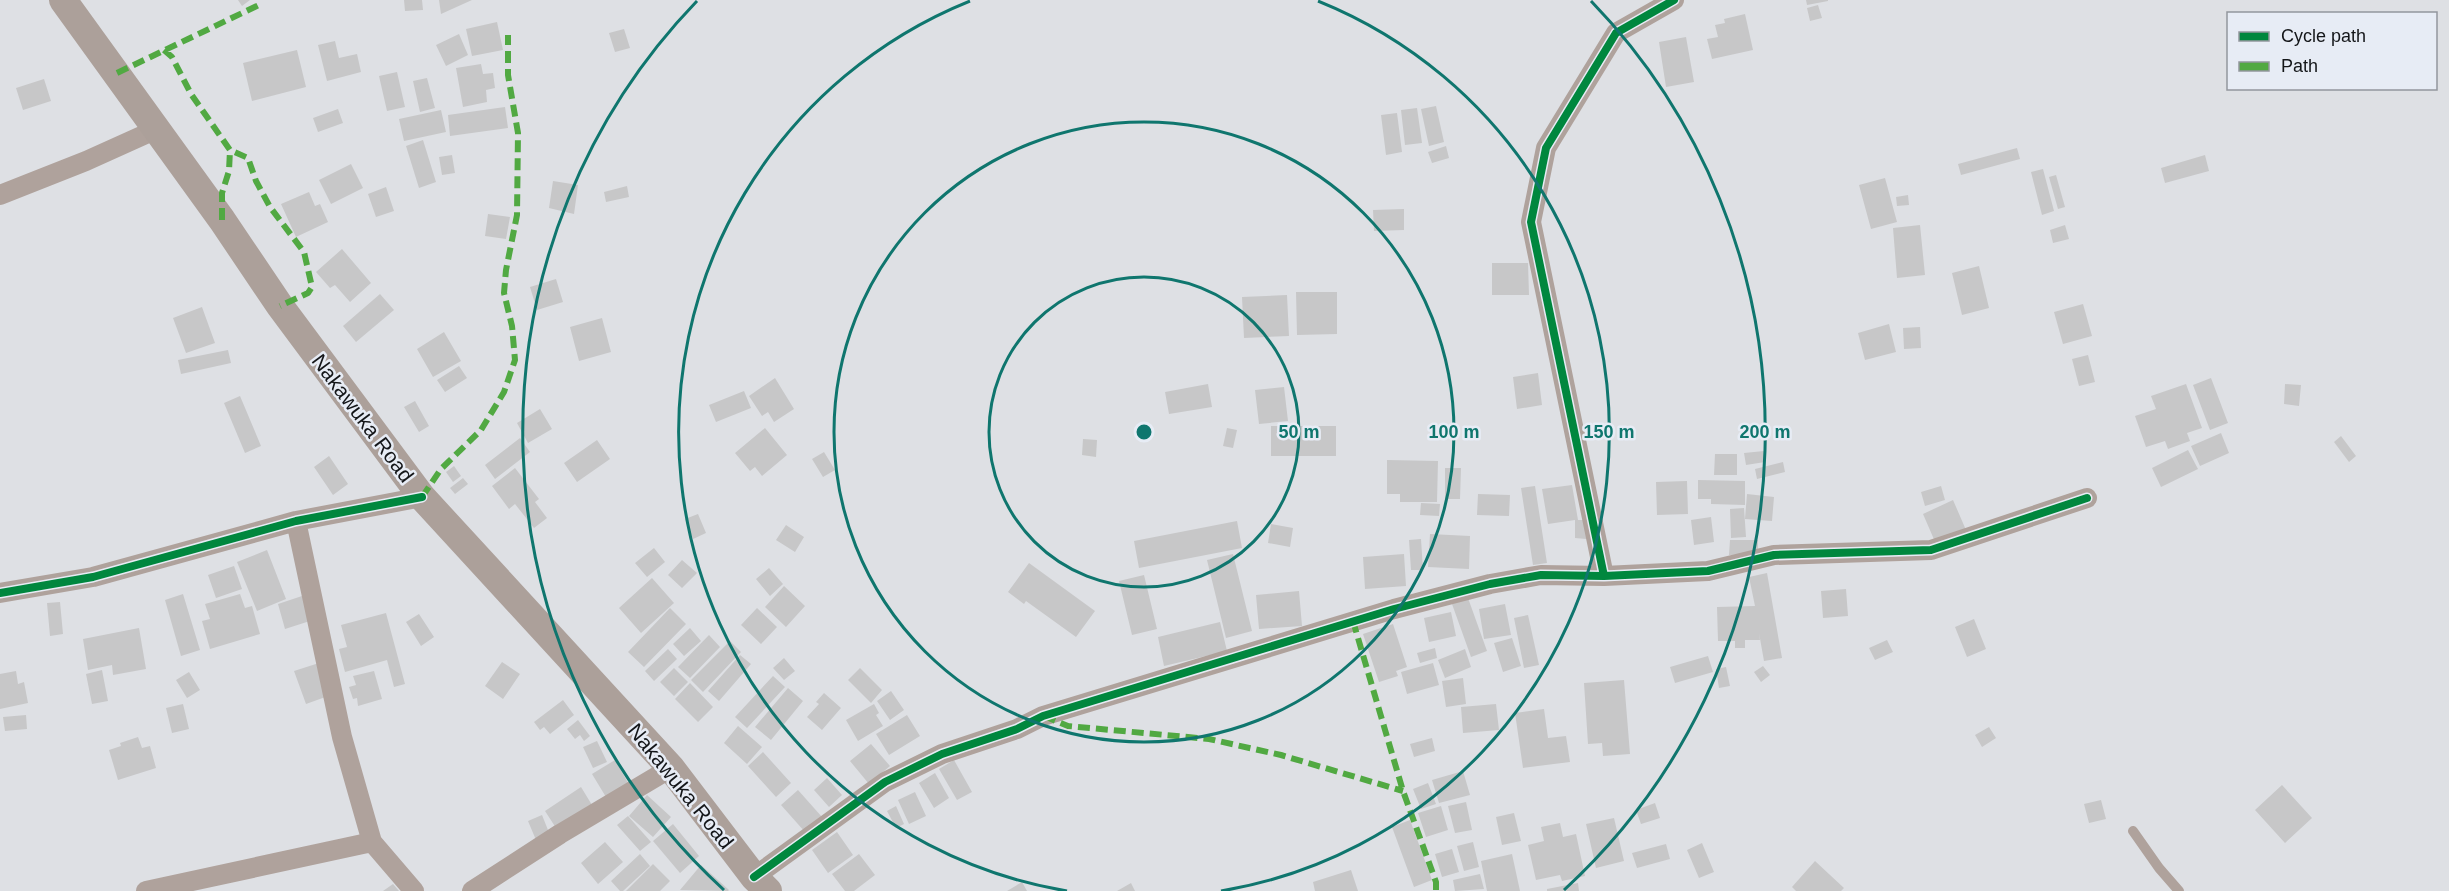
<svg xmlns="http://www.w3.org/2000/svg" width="2449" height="891" font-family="Arial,sans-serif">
<rect width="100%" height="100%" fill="#dee0e4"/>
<path fill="#c7c7c8" d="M 238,0 L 250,0 L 242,6 Z
M 404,0 L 422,0 L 423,10 L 405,11 Z
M 439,0 L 472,0 L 441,14 Z
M 1806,0 L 1828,0 L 1828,1 L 1807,5 Z
M 1818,5 L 1822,18 L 1810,21 L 1807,8 Z
M 1745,14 L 1753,50 L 1712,59 L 1707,39 L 1718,37 L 1715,25 L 1725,23 L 1724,19 Z
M 497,22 L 503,50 L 472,56 L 466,29 Z
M 624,29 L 630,48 L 615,52 L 609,33 Z
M 459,34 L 468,55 L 446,66 L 436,45 Z
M 1686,37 L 1694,82 L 1666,87 L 1659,42 Z
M 335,41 L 339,58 L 357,54 L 361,72 L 327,81 L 318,45 Z
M 297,50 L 306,87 L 252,101 L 243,63 Z
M 481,64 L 483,74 L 493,73 L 495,88 L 486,90 L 487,102 L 463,107 L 456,68 Z
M 397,72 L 405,107 L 387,111 L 379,76 Z
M 427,78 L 435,108 L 420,112 L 413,81 Z
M 44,79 L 51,101 L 23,110 L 16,88 Z
M 1436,106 L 1444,142 L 1429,146 L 1421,109 Z
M 505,107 L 508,128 L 450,136 L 448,115 Z
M 1417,108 L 1422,143 L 1405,145 L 1401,110 Z
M 338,109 L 343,123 L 318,132 L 313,118 Z
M 441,110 L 446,132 L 404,141 L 399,119 Z
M 1397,113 L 1402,152 L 1386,155 L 1381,115 Z
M 423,140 L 436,182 L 419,188 L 406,146 Z
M 1446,146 L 1449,158 L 1432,163 L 1428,152 Z
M 2017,148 L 2020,159 L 1961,175 L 1958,164 Z
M 452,155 L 455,173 L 442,175 L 439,157 Z
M 2205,155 L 2209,171 L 2165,183 L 2161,168 Z
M 351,164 L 363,188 L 331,204 L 319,180 Z
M 2043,169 L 2054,211 L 2042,215 L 2031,172 Z
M 2056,175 L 2065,207 L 2058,209 L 2049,177 Z
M 1885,178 L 1897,222 L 1871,229 L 1859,185 Z
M 553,181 L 578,185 L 574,214 L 549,208 Z
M 627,186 L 629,197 L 606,202 L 604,192 Z
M 386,187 L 394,211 L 376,217 L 368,194 Z
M 309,192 L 315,206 L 320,204 L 328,222 L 296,237 L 281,204 Z
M 1908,195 L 1909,205 L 1897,206 L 1896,197 Z
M 1404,209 L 1404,230 L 1374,231 L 1373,210 Z
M 488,214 L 510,217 L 506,239 L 485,236 Z
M 1920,225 L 1925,275 L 1897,278 L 1893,228 Z
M 2065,225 L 2069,239 L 2053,243 L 2050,230 Z
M 342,249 L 371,283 L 350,302 L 335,285 L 330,288 L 316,272 Z
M 1492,263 L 1528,263 L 1529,295 L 1492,295 Z
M 1979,266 L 1989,308 L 1962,315 L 1952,273 Z
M 556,279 L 563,302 L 537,310 L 530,287 Z
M 1296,292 L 1337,292 L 1337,334 L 1297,335 Z
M 380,294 L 394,310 L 356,342 L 343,326 Z
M 1287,295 L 1289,336 L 1244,338 L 1242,297 Z
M 2083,304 L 2092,336 L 2063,344 L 2054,312 Z
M 202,307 L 215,343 L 186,353 L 173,318 Z
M 602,318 L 611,352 L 579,361 L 570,327 Z
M 1889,324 L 1896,352 L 1865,360 L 1858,333 Z
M 1920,327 L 1921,348 L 1904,349 L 1903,328 Z
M 444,332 L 461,361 L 433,377 L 417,349 Z
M 228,350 L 231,363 L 181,374 L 178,360 Z
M 2088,355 L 2095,382 L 2079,386 L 2072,359 Z
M 459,366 L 467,378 L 445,392 L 437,380 Z
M 1538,373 L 1542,405 L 1517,409 L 1513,377 Z
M 775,378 L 794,409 L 774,422 L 768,412 L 762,416 L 749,396 Z
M 2211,378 L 2228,423 L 2210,430 L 2193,385 Z
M 1208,384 L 1212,407 L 1169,414 L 1165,392 Z
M 2186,384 L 2202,428 L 2187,433 L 2190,441 L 2168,449 L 2165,441 L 2146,447 L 2135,416 L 2156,409 L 2151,396 Z
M 2285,384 L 2301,385 L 2299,406 L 2284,404 Z
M 1284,387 L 1288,421 L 1259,424 L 1255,390 Z
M 744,391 L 751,408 L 716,422 L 709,405 Z
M 240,396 L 261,446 L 245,453 L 224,403 Z
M 415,401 L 429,426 L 419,432 L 404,407 Z
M 540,409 L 552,429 L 528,443 L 517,423 Z
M 1271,426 L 1336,426 L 1336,456 L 1271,456 Z
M 765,428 L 787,455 L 762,476 L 755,467 L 750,471 L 735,453 Z
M 1227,428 L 1237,430 L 1233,448 L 1223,446 Z
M 2221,433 L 2229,453 L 2200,466 L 2191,446 Z
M 2341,436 L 2356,456 L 2349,462 L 2334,442 Z
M 520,438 L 530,452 L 495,479 L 485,465 Z
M 1083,439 L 1097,440 L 1096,457 L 1082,455 Z
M 597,440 L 610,459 L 577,482 L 564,463 Z
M 2188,450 L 2198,469 L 2161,487 L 2152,468 Z
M 1764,451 L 1765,462 L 1746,465 L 1744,453 Z
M 824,452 L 835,470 L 823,477 L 812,459 Z
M 1715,454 L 1737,454 L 1737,475 L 1714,475 Z
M 329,456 L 348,484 L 333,495 L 314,467 Z
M 1387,460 L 1438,461 L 1437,502 L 1400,502 L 1400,494 L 1387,494 Z
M 1783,462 L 1785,472 L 1757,479 L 1755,469 Z
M 454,466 L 461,476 L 453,482 L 446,472 Z
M 515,468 L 539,499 L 535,502 L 547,518 L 534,528 L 515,504 L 509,509 L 492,486 Z
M 1445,468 L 1461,468 L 1460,499 L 1445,499 Z
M 463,478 L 468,484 L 455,494 L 450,488 Z
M 1698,480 L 1745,481 L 1745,505 L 1711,504 L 1711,499 L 1698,499 Z
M 1687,481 L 1688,514 L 1657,515 L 1656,482 Z
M 1572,485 L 1578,520 L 1587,520 L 1586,539 L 1575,538 L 1575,520 L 1548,524 L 1542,489 Z
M 1535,486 L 1547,563 L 1533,565 L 1521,488 Z
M 1941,486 L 1945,500 L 1925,506 L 1921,492 Z
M 1478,494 L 1510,495 L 1509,516 L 1477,515 Z
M 1747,494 L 1774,497 L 1772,521 L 1745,519 Z
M 1953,500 L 1966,530 L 1936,544 L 1923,514 Z
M 1421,503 L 1440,504 L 1439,516 L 1420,515 Z
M 1744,508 L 1746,537 L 1731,538 L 1730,509 Z
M 698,514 L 706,533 L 693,539 L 685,519 Z
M 1711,517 L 1714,542 L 1694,545 L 1691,520 Z
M 1237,521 L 1242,548 L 1139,568 L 1134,541 Z
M 1271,524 L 1293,528 L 1290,547 L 1268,543 Z
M 786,525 L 804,537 L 795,552 L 776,540 Z
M 1430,534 L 1470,536 L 1469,569 L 1428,567 Z
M 1421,539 L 1423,570 L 1411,570 L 1409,540 Z
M 1730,540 L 1758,540 L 1758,554 L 1729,555 Z
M 654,548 L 665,562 L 647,577 L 635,563 Z
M 267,550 L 286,599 L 257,611 L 237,562 Z
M 1233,554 L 1252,631 L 1226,638 L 1207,560 Z
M 1404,554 L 1406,586 L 1365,589 L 1363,557 Z
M 682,560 L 697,573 L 682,588 L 668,575 Z
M 1029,563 L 1095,611 L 1076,637 L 1026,601 L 1024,604 L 1008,592 Z
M 234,566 L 242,589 L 216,598 L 208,575 Z
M 769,568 L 783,584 L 770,596 L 756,579 Z
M 1767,573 L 1782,658 L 1764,661 L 1759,633 L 1760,640 L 1745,640 L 1745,648 L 1735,648 L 1735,641 L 1718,641 L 1717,607 L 1755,606 L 1749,577 Z
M 1144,575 L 1157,629 L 1132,635 L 1119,581 Z
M 652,578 L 674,603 L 641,633 L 619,608 Z
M 784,586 L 805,606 L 786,627 L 765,607 Z
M 1846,589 L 1848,616 L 1823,618 L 1821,591 Z
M 1299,591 L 1302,626 L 1259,629 L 1256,595 Z
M 183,594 L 200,650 L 181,656 L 165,600 Z
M 240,594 L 245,608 L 252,606 L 260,634 L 210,649 L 202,621 L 210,619 L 205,604 Z
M 305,595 L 313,620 L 285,629 L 278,604 Z
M 1468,598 L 1487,651 L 1471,657 L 1452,604 Z
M 60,602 L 63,634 L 50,636 L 47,603 Z
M 1505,604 L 1511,635 L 1484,639 L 1479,609 Z
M 670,608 L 686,624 L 644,667 L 628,652 Z
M 757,608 L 777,627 L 761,644 L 741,625 Z
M 1451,612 L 1456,636 L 1429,642 L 1424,618 Z
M 386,613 L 405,684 L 394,687 L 387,660 L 345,672 L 339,649 L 347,647 L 341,625 Z
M 419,614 L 434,637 L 421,646 L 406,622 Z
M 1528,615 L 1539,665 L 1524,668 L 1514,618 Z
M 1974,619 L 1986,649 L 1967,657 L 1955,627 Z
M 1220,622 L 1227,651 L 1164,666 L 1158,637 Z
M 1393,624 L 1407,667 L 1396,671 L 1398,676 L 1379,682 L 1363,634 Z
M 139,628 L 146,669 L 113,675 L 112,665 L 88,670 L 83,639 Z
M 690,628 L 701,641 L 684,656 L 673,644 Z
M 709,635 L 720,647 L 690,678 L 678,667 Z
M 1512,638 L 1521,666 L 1503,672 L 1494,643 Z
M 1887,640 L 1893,652 L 1875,660 L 1869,648 Z
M 730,641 L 741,652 L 703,692 L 691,680 Z
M 1435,648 L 1437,658 L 1420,663 L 1417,653 Z
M 668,649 L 677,659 L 654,681 L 645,671 Z
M 1465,649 L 1471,667 L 1445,678 L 1438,660 Z
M 740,655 L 751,664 L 719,701 L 708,691 Z
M 1708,656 L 1713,672 L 1675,683 L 1670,667 Z
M 784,658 L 795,671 L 784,680 L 773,668 Z
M 502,662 L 520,674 L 503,699 L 485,686 Z
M 319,663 L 331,695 L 306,704 L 294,671 Z
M 1433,663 L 1439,685 L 1407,694 L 1401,672 Z
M 1763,666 L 1770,675 L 1761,682 L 1754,672 Z
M 1726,667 L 1730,686 L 1719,688 L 1716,669 Z
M 674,668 L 688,682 L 674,696 L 660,682 Z
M 860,668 L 882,690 L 871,703 L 848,680 Z
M 102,670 L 108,701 L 92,704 L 86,674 Z
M 16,671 L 18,684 L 24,682 L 28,703 L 0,709 L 0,674 Z
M 374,671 L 382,699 L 358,706 L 357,698 L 353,699 L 349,687 L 356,685 L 353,676 Z
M 189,672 L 200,690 L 187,698 L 176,680 Z
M 773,676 L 785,687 L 747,728 L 735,717 Z
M 1463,678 L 1466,704 L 1446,707 L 1442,681 Z
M 1624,680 L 1630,754 L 1603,756 L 1602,743 L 1588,744 L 1584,683 Z
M 690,683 L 713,707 L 698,722 L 675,699 Z
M 788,688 L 803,701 L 771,740 L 755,727 Z
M 891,691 L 904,710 L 890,720 L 877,701 Z
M 824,693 L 841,708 L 822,730 L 807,717 L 819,704 L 816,702 Z
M 563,700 L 574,715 L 550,734 L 544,727 L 540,730 L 534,722 Z
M 183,704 L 189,729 L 172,733 L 166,708 Z
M 874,704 L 879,713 L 876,715 L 883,726 L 858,741 L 846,720 Z
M 1496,704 L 1499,730 L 1463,733 L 1461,707 Z
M 1544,709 L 1548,738 L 1566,736 L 1570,762 L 1523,768 L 1515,713 Z
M 26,715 L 27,729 L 5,731 L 3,717 Z
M 907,715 L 920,736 L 889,755 L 876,734 Z
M 578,720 L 590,736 L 584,741 L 580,735 L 575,739 L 567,729 Z
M 738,726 L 762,747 L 747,764 L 724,743 Z
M 1989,727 L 1996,738 L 1982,747 L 1975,735 Z
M 138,737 L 142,748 L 150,746 L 156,768 L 118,780 L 109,750 L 121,746 L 120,743 Z
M 1432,738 L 1435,751 L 1414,757 L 1410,744 Z
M 597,741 L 607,762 L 593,768 L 583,747 Z
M 871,744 L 890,766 L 869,784 L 850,761 Z
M 763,752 L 791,783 L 776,797 L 748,766 Z
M 615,760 L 631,788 L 609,802 L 592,774 Z
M 954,760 L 972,792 L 957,800 L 939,769 Z
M 1463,771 L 1470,795 L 1439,803 L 1432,780 Z
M 935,773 L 949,798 L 934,808 L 919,783 Z
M 827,778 L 842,795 L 829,807 L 814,790 Z
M 1428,783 L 1436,804 L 1421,809 L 1413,789 Z
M 2282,785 L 2312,818 L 2285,843 L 2255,810 Z
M 581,787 L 592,805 L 556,828 L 545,811 Z
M 798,790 L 822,817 L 805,832 L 781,805 Z
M 915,792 L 926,816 L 909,824 L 898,800 Z
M 647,795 L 671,817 L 653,837 L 629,816 Z
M 2101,800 L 2106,819 L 2089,823 L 2084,804 Z
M 1466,802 L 1472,830 L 1455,833 L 1448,806 Z
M 1655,803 L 1660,818 L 1641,824 L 1636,810 Z
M 896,806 L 904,824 L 896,828 L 887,811 Z
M 1441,806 L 1448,830 L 1426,837 L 1418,813 Z
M 1514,813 L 1521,841 L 1502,845 L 1496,817 Z
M 542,815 L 550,835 L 536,840 L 528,821 Z
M 628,816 L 651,842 L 640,851 L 617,825 Z
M 1614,818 L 1624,861 L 1596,868 L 1586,824 Z
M 1410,820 L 1432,880 L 1414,887 L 1392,827 Z
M 1560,823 L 1563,837 L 1576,834 L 1585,876 L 1562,881 L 1560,875 L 1536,880 L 1528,845 L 1544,841 L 1541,827 Z
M 673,824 L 699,856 L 680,873 L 653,841 Z
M 837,832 L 853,855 L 828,873 L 812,850 Z
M 605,842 L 623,862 L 598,884 L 581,863 Z
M 1473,842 L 1479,867 L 1464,871 L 1457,846 Z
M 1702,843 L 1714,872 L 1699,878 L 1687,850 Z
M 1666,844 L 1670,859 L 1637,868 L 1632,853 Z
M 1452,849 L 1459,872 L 1442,877 L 1435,854 Z
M 640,854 L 650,866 L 623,891 L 620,891 L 611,881 Z
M 859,854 L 875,875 L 854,891 L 845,891 L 832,874 Z
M 1512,854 L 1520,891 L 1487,891 L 1481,861 Z
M 1815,861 L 1844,888 L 1841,891 L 1796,891 L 1792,887 Z
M 653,864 L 670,881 L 660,891 L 626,891 Z
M 701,865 L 729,890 L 728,891 L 680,890 Z
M 1351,870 L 1358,891 L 1315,891 L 1313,882 Z
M 1480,874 L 1484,889 L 1455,891 L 1453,880 Z
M 1022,882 L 1027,891 L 1007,891 Z
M 1131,883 L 1135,891 L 1117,891 Z
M 1578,883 L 1579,891 L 1547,891 L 1547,889 Z
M 393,884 L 399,891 L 383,891 Z"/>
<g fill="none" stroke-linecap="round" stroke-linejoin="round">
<path stroke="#afa29c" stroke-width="10" d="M 2133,831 L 2159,868 L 2179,891"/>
<path stroke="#afa29c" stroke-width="20" d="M 0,195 L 86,161 L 157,129
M 296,521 L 342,737 L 372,842 L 414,891
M 1604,576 L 1531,222 L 1546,148 L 1616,33 L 1674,0
M 0,593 L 93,577 L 296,521 L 422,497
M 754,877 L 885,782 L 942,754 L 1017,729 L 1043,716 L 1394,609 L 1490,584 L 1541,575 L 1604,576 L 1708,571 L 1774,555 L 1931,550 L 2087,498
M 146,891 L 372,842
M 472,891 L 560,834 L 671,768"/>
<path stroke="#aca09a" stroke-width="28" d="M 63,0 L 222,220 L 280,306 L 422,497 L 671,768 L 754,877 L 768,891"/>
<path stroke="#51a942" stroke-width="6" stroke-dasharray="12 6" stroke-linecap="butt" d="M 164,50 L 172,57 L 191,94 L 230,150 L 248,158 L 256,181 L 270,207 L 304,252 L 312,287 L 308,293 L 280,306
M 117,73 L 261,4
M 222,220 L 222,193 L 229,171 L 230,150
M 422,497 L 441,469 L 481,430 L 504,392 L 515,360 L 512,326 L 504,293 L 506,270 L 517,215 L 518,133 L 508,75 L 508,35
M 1353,621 L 1403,791 L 1436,882 L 1436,891
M 1044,716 L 1068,726 L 1209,739 L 1281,755 L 1403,791"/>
<g stroke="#e7ecf5" stroke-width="11">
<path id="cycleway" d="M 1604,576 L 1531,222 L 1546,148 L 1616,33 L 1674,0
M 0,593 L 93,577 L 296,521 L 422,497
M 754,877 L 885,782 L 942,754 L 1017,729 L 1043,716 L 1394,609 L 1490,584 L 1541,575 L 1604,576 L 1708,571 L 1774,555 L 1931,550 L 2087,498"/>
</g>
<use href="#cycleway" stroke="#00873e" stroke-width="8"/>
</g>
<g fill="none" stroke="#0f766e" stroke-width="3">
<circle cx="1144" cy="432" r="155"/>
<circle cx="1144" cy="432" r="310"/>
<path d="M1067 891A465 465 0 0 1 970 1M1318 1A465 465 0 0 1 1221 891"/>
<path d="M724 890A621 621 0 0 1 697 1M1591 1A621 621 0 0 1 1564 890"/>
</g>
<g text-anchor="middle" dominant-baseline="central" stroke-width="5" stroke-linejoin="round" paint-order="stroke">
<g font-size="21" fill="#141619" stroke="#e7ecf5">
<text transform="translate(363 418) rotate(53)">Nakawuka Road</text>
<text transform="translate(681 786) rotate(51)">Nakawuka Road</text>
</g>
</g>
<circle cx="1144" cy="432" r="9" fill="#0f766e" stroke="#e7ecf5" stroke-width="3"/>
<g font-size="18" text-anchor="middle" font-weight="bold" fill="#0f766e" stroke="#e7ecf5" stroke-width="5" stroke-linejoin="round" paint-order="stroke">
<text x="1299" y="438">50 m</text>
<text x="1454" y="438">100 m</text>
<text x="1609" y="438">150 m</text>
<text x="1765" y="438">200 m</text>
</g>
<rect x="2227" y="12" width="210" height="78" fill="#e7ecf5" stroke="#93969d" stroke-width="1.5"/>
<rect x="2239" y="32" width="30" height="9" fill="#00873e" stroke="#93969d" stroke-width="1.5"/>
<text x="2281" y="42" font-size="18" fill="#141619">Cycle path</text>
<rect x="2239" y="62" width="30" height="9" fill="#51a942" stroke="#93969d" stroke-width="1.5"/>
<text x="2281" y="72" font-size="18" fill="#141619">Path</text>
</svg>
